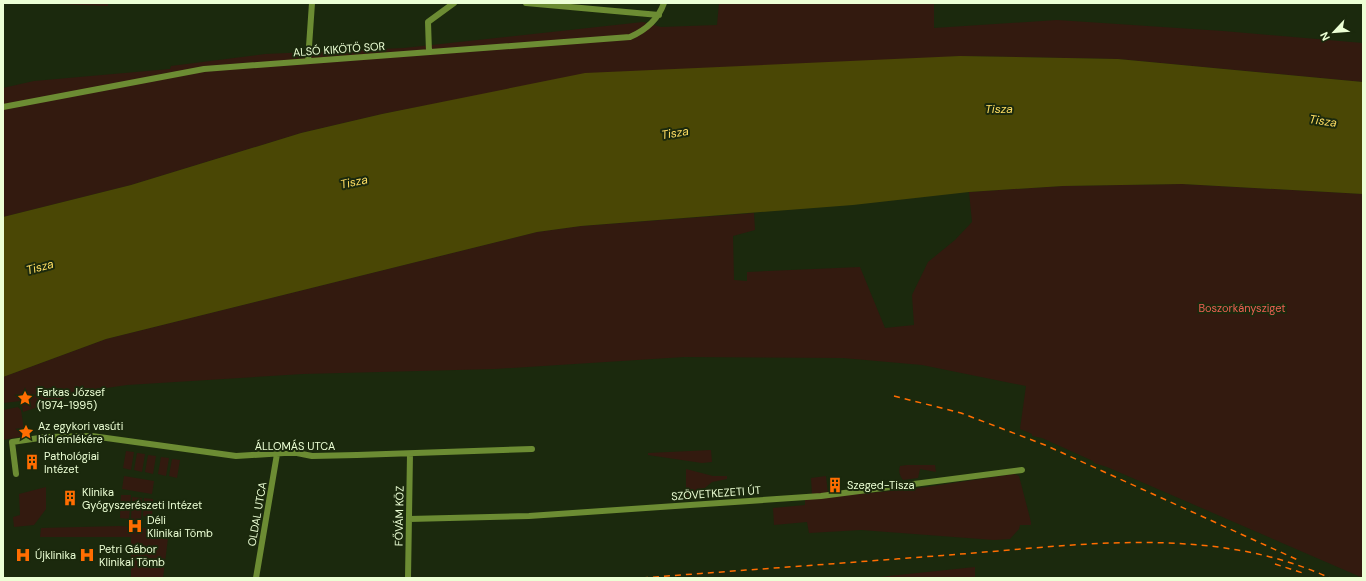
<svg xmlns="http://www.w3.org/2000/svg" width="1366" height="581" font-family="'DM Sans',sans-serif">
<rect width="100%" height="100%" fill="#1b290d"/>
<path fill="#331a0f" d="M 57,3 L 108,3 L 108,6 L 57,4 Z
M 719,3 L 934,3 L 934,28 L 1057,20 L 1223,31 L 1363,43 L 1363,82 L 1118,59 L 960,56 L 449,101 L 382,114 L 301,133 L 131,185 L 3,217 L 3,88 L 34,81 L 170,69 L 171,66 L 265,54 L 404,48 L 643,22 L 661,27 L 717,25 Z
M 1182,184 L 1363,194 L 1363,578 L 1107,467 L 1094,463 L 1093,461 L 1042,438 L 1032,436 L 1032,434 L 1020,429 L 1026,386 L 922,365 L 843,358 L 684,357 L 495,369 L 303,374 L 127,385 L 86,391 L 23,412 L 21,401 L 3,403 L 3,377 L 106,339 L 537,232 L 581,226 L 754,213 L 755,230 L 733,236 L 734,280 L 747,281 L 747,272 L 860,267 L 885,328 L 914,325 L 912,295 L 928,262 L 955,240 L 972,222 L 969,192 L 1063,186 Z
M 18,407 L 21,410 L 25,436 L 3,440 L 3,410 Z
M 711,450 L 712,462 L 702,463 L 648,455 L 648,453 Z
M 126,451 L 134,452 L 131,470 L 123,468 Z
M 137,453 L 145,454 L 142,472 L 134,470 Z
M 148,455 L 156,456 L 153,474 L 145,472 Z
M 161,457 L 169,458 L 166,476 L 158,474 Z
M 172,459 L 180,460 L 177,478 L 169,476 Z
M 907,465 L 935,465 L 936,472 L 920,469 L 918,478 L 903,480 C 900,476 898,472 900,466 Z
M 686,469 L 713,476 L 727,476 L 727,479 L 712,482 L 706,487 L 698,498 L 686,498 Z
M 1014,474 L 1019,476 L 1031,522 L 1031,525 L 1020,525 L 1019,529 L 1010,539 L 994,540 L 861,530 L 809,533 L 807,522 L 774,525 L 773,508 L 805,505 L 805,499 L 912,489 Z
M 124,476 L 154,481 L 152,494 L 122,489 Z
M 826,476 L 828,494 L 812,495 L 811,478 Z
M 46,487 L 46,509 L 34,525 L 14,527 L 13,517 L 20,515 L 19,494 Z
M 121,495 L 131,495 L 129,519 L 120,518 Z
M 132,497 L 142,498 L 141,521 L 131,520 Z
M 144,498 L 153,499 L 152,517 L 143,516 Z
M 120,526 L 169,530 L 163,578 L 131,578 L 131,537 L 40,537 L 41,528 Z
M 975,567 L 975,578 L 870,578 Z"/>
<path fill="#4a4705" d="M 960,56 L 1118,59 L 1363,82 L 1363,194 L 1182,184 L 1063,186 L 969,192 L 853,205 L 581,226 L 537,232 L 106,339 L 3,377 L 3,217 L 131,185 L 301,133 L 382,114 L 585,73 Z"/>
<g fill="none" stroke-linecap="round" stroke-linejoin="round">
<path stroke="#6c8c33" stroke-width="6" d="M 526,3 L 659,15
M 429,52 L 428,22 L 454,3
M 308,61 L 312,3
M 3,107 L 204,69 L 630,37 C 646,30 658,20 664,3
M 16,474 L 12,442 L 46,437 L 92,436 L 236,456 L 284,453 L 297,453 L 312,456 L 357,455 L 532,449
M 409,519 L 529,516 L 821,496 L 1022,470
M 256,578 L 277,454
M 408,578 L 410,454"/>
<path stroke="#ff6d01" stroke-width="1.5" stroke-dasharray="6 5" stroke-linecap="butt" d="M 894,396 L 961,413 L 1045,445 L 1298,560
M 1275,564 L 1306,574
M 642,578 C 744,570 846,563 948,555 C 1074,546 1210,523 1330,578"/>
</g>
<defs>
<g id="sight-bare" transform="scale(1.2)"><path d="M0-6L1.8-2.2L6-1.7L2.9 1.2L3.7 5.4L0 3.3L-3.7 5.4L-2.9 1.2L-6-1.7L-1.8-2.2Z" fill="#ff6d01" stroke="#1b290d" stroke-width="2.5" paint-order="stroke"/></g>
<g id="building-bare" transform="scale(1.2)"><path d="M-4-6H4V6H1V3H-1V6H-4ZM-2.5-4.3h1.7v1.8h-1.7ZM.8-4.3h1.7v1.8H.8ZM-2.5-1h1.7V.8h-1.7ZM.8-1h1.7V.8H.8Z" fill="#ff6d01" stroke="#1b290d" stroke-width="2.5" paint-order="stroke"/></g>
<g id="hospital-bare" transform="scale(1.2)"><path d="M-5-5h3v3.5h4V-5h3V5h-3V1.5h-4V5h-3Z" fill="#ff6d01" stroke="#1b290d" stroke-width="2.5" paint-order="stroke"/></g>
</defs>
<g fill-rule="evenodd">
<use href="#sight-bare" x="25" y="398"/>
<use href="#sight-bare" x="26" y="432"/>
<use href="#building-bare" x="32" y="462"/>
<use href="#building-bare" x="835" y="485"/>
<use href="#building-bare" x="70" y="498"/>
<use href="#hospital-bare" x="135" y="526"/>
<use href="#hospital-bare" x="23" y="555"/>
<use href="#hospital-bare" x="87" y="555"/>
</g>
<g text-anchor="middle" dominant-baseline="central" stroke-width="4" stroke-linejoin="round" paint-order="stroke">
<g font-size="11" fill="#ecffd5" stroke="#1b290d">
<text transform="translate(339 49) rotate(-4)">ALSÓ KIKÖTŐ SOR</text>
<text x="295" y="446">ÁLLOMÁS UTCA</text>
<text transform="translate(716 493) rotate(-4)">SZÖVETKEZETI ÚT</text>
<text transform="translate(257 514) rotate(-80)">OLDAL UTCA</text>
<text transform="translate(399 516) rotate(-89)">FŐVÁM KÖZ</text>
</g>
<g font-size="11" fill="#ec6054" stroke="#1b290d">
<text x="1242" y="308">Boszorkánysziget</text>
</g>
<g font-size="11" fill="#ecffd5" stroke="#1b290d" text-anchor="start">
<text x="37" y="392">Farkas József<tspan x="37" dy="13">(1974-1995)</tspan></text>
<text x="38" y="426">Az egykori vasúti<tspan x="38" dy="13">híd emlékére</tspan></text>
<text x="44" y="456">Pathológiai<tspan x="44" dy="13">Intézet</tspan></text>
<text x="847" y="485">Szeged-Tisza</text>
<text x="82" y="492">Klinika<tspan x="82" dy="13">Gyógyszerészeti Intézet</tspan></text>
<text x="147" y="520">Déli<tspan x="147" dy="13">Klinikai Tömb</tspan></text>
<text x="99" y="549">Petri Gábor<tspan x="99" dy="13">Klinikai Tömb</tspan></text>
<text x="35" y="555">Újklinika</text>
</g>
<g font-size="12" font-style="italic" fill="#ffde63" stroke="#1b290d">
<text x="999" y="109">Tisza</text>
<text transform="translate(1323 121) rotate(8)">Tisza</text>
<text transform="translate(675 133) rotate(-9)">Tisza</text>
<text transform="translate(354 182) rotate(-12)">Tisza</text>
<text transform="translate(40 267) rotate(-15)">Tisza</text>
</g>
</g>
<rect width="1366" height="581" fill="none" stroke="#ecffd5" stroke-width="8"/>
<g transform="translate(1334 32) rotate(244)" stroke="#1b290d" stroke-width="3" paint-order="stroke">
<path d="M0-3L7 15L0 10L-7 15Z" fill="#ecffd5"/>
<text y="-6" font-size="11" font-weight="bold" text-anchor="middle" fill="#ecffd5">N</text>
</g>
</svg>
